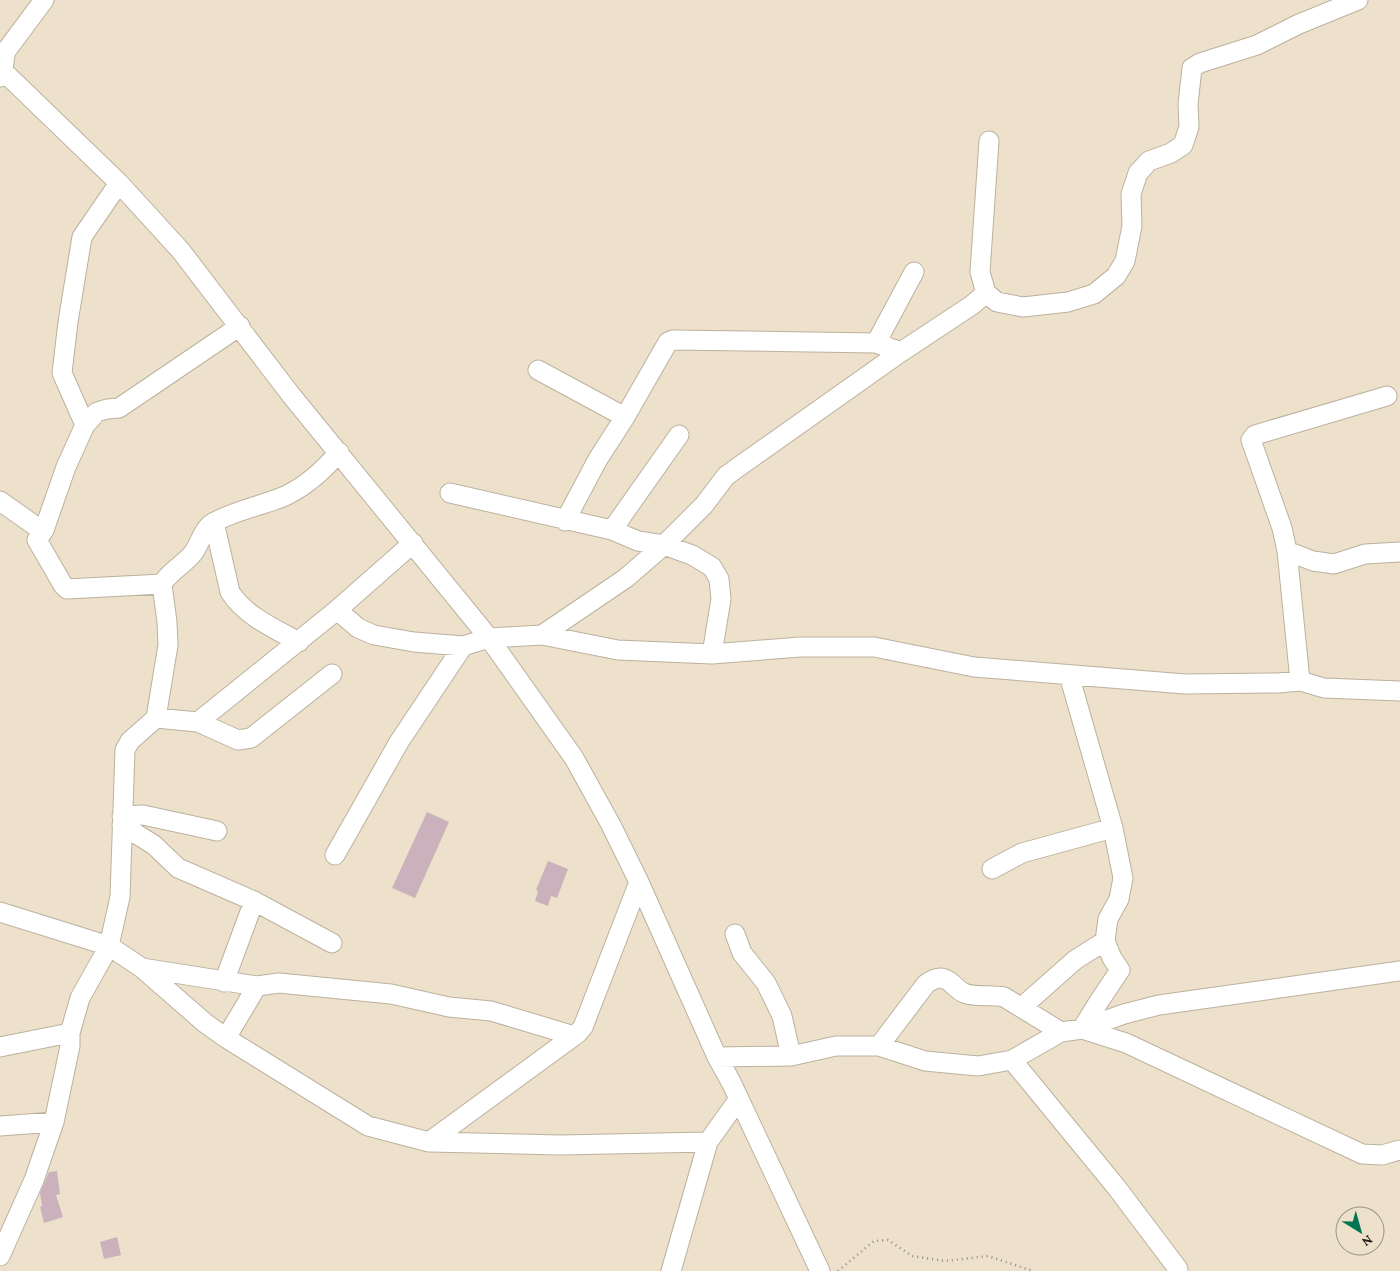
<svg xmlns="http://www.w3.org/2000/svg" width="1400" height="1271" font-family="'Crimson Pro',serif">
<rect width="100%" height="100%" fill="#ede1cc"/>
<path fill="#cab1bb" d="M 427,812 L 449,822 L 415,898 L 392,888 Z
M 548,861 L 568,869 L 557,898 L 551,896 L 548,906 L 535,901 L 538,891 L 536,890 Z
M 57,1171 L 60,1194 L 56,1195 L 63,1217 L 44,1223 L 40,1207 L 42,1206 L 40,1193 L 49,1172 Z
M 117,1237 L 121,1255 L 104,1259 L 100,1242 Z"/>
<g fill="none" stroke-linecap="round" stroke-linejoin="round">
<g stroke="#bcb19d" stroke-width="21">
<path id="minor" d="M 0,68 L 119,183 L 181,251 L 291,395 L 489,638 L 574,758 L 611,825 L 639,882 L 717,1057 L 731,1082 L 820,1271
M 0,77 C 5,69 3,60 6,51 L 44,0
M 986,293 L 997,302 L 1023,307 L 1068,302 L 1094,294 L 1116,276 L 1125,261 L 1132,226 L 1131,194 L 1138,173 L 1149,161 L 1171,153 L 1183,145 L 1189,127 L 1188,104 L 1192,68 L 1200,63 L 1257,45 L 1299,24 L 1358,0
M 876,343 L 914,272
M 538,370 L 625,417
M 85,425 L 62,373 L 68,322 L 82,237 L 119,183
M 450,493 L 612,530 L 638,541 L 664,545 L 692,555 L 712,567 L 719,579 L 721,599 L 712,654
M 0,501 L 34,525 L 44,530
M 565,521 L 598,459 L 625,417 L 668,342 L 673,340 L 876,343 L 901,352
M 214,522 L 230,592 C 245,616 275,629 299,642
M 612,530 L 679,435
M 1287,551 L 1313,561 L 1334,564 L 1365,554 L 1400,552
M 162,584 L 67,589 L 63,585 L 37,540 L 44,530 L 66,467 L 85,425 L 97,412 L 107,409 L 119,408 L 240,326
M 337,610 L 358,628 L 374,635 L 414,642 L 463,646 L 489,638 L 542,635 L 618,650 L 712,654 L 800,647 L 874,647 L 974,667 L 1185,684 L 1278,683 L 1300,681 L 1324,688 L 1400,691
M 542,635 L 626,578 L 664,545 L 704,505 L 726,476 L 737,468 L 901,352 L 972,305 L 986,293 L 980,272 L 989,141
M 1069,675 L 1113,828 L 1123,878 L 1119,899 L 1108,919 L 1105,941 L 1112,958 L 1120,970 L 1098,1003 L 1082,1029 L 1126,1043 L 1362,1154 L 1382,1155 L 1400,1150
M 1300,681 L 1287,551 L 1282,528 L 1251,440 L 1255,435 L 1387,396
M 156,718 L 198,722 L 238,740 L 251,738 L 332,674
M 198,722 L 337,610 L 413,543
M 122,816 L 143,815 L 217,831
M 122,825 L 154,845 L 178,868 L 254,901 L 332,943
M 335,855 L 399,742 L 463,646
M 992,869 L 1022,853 L 1113,828
M 0,912 L 109,946 L 142,968 L 257,986 L 279,983 L 391,994 L 449,1007 L 491,1011 L 571,1035 L 578,1033 L 583,1027 L 639,882
M 735,934 L 742,953 L 766,983 L 782,1016 L 791,1056
M 142,968 L 205,1023 L 226,1038 L 368,1126 L 429,1142 L 578,1033
M 224,982 L 254,901
M 1022,1007 L 1075,960 L 1105,941
M 226,1038 L 257,986
M 879,1046 L 926,984 C 930,981 935,978 941,978 C 951,979 956,990 964,993 C 976,998 991,994 1004,997 L 1061,1032
M 0,1047 L 70,1033
M 717,1057 L 791,1056 L 836,1046 L 879,1046 L 925,1061 L 978,1066 L 1012,1060 L 1061,1032 L 1082,1029 L 1124,1014 L 1159,1005 L 1400,971
M 1012,1060 L 1117,1188 L 1178,1269
M 0,1126 L 54,1122
M 429,1142 L 560,1145 L 708,1142
M 0,1256 L 34,1180 L 54,1122 L 70,1046 L 70,1033 L 80,998 L 109,946 L 120,897 L 125,750 L 130,741 L 156,718 L 168,645 L 167,622 L 162,584 C 170,571 185,564 194,552 C 200,543 203,529 213,523 C 235,510 262,506 285,496 C 306,486 324,470 339,452
M 671,1271 L 708,1142 L 738,1100"/>
</g>
<path stroke="#968d7e" stroke-width="2.5" stroke-dasharray="1 4" stroke-linecap="butt" d="M 838,1271 L 874,1241 L 888,1240 L 912,1256 L 945,1261 L 988,1256 L 1033,1271"/>
<use href="#minor" stroke="#fff" stroke-width="19"/>
</g>
<g transform="translate(1360 1231) rotate(143)"><circle r="24" fill="#ede1cc" stroke="#9d9484"/>
<path d="M0-4L9 19L0 12L-9 19Z" fill="#017651"/>
<text y="-8" font-size="14" font-weight="bold" text-anchor="middle" fill="#252119">N</text>
</g>
</svg>
